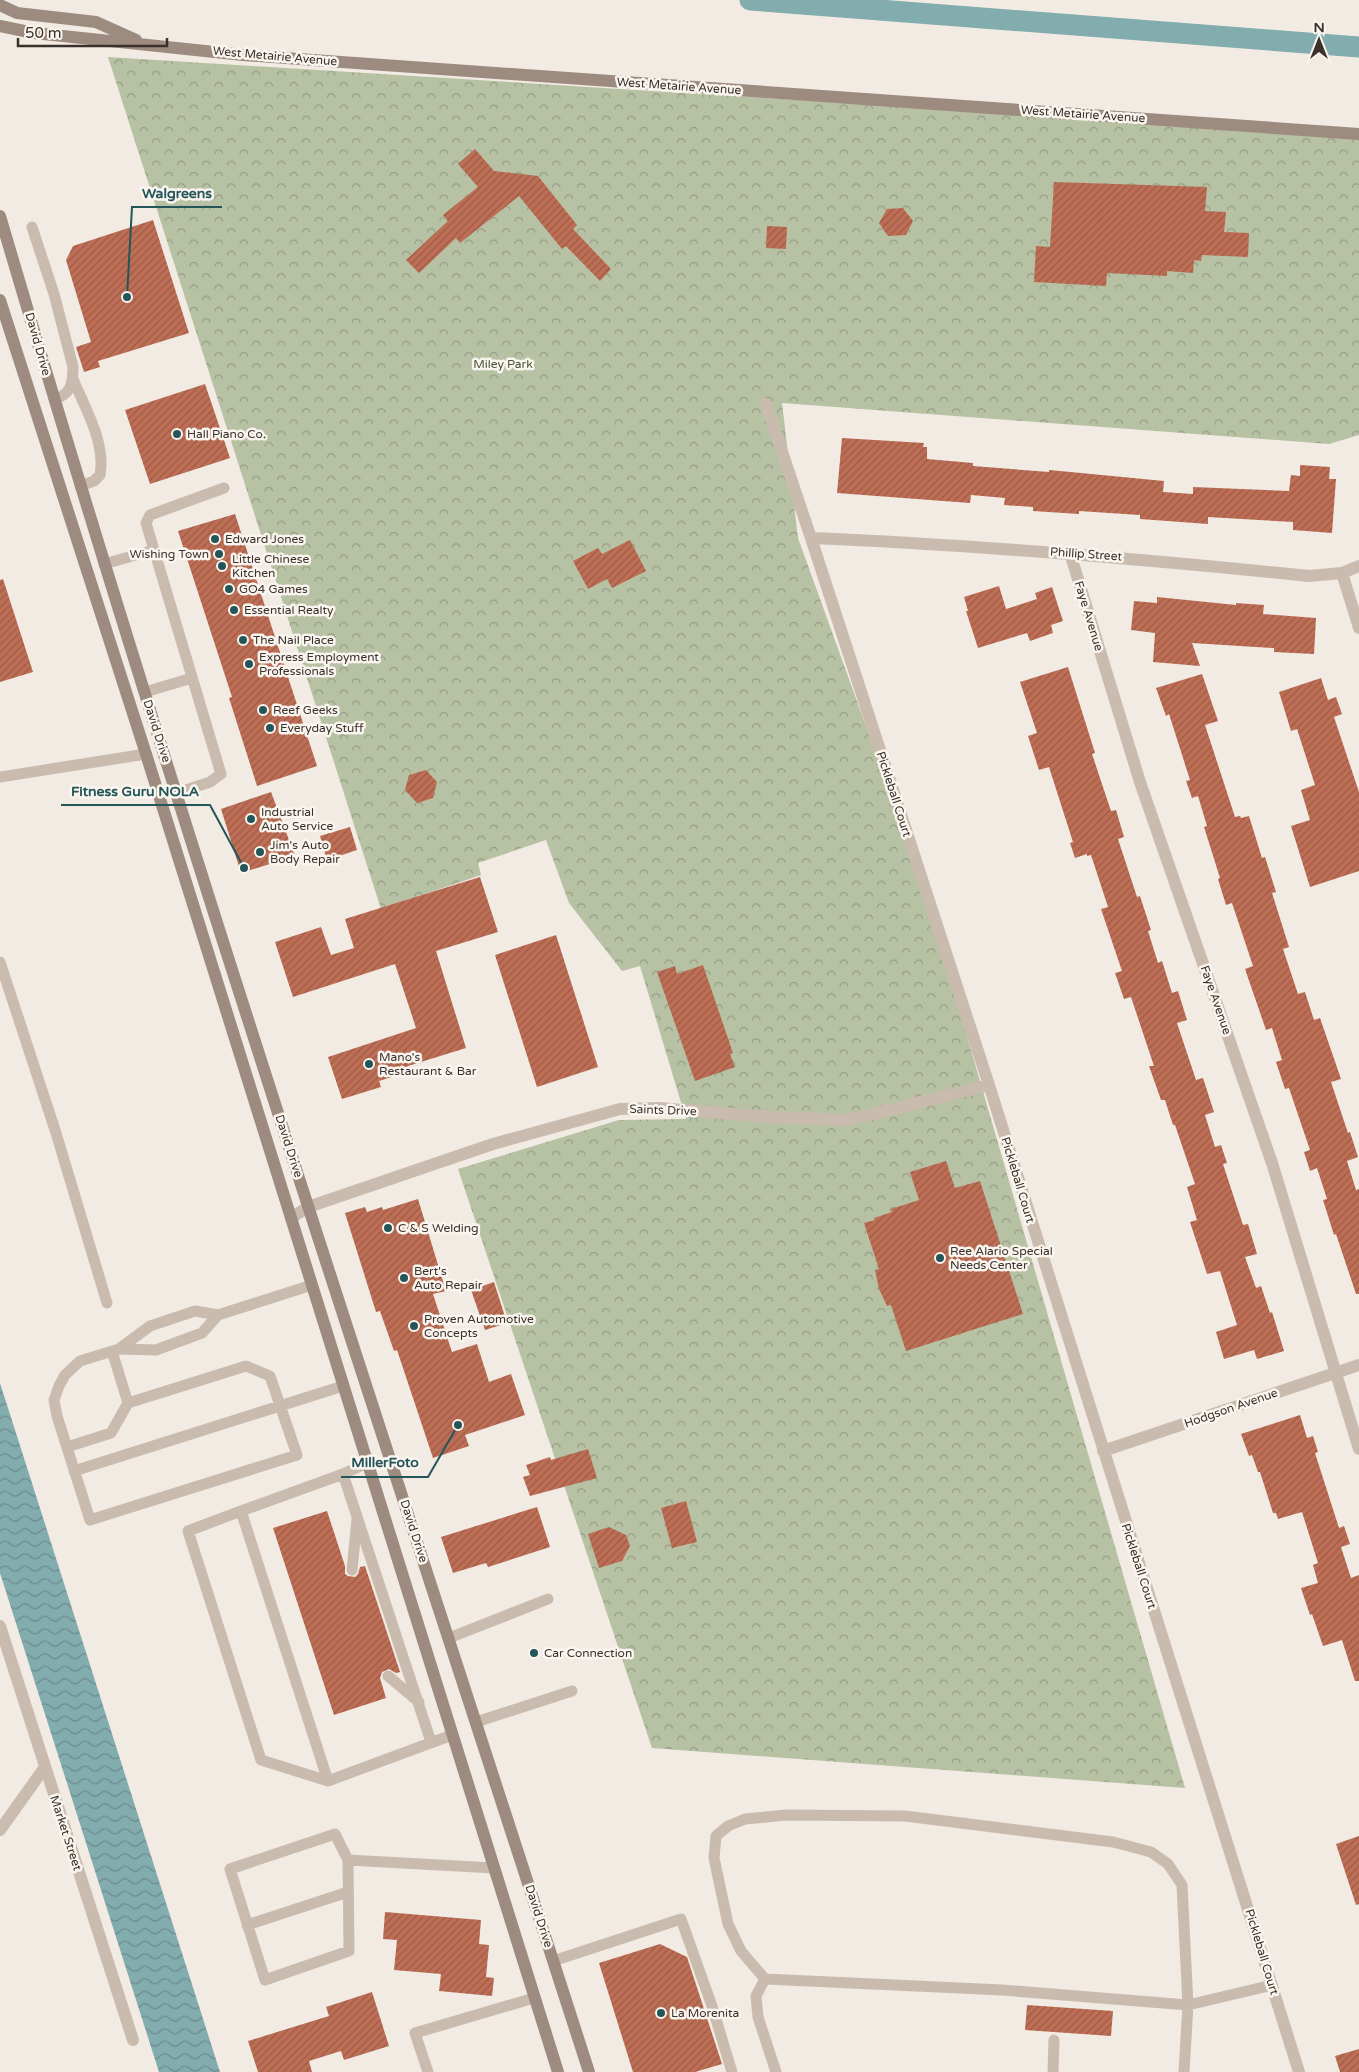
<svg xmlns="http://www.w3.org/2000/svg" width="1359" height="2072" font-family="'Varela Round',sans-serif">
<defs>
<pattern id="park-crowns" width="20" height="18" patternUnits="userSpaceOnUse" patternTransform="scale(1.25)"><rect width="20" height="18" fill="#b7c1a3"/><path d="M2 6a3 3 0 1 1 6 0M12 15a3 3 0 1 1 6 0" fill="none" stroke="#969d85"/></pattern>
<pattern id="water-waves" width="16" height="10" patternUnits="userSpaceOnUse" patternTransform="scale(1.25)"><rect width="16" height="10" fill="#83acae"/><path d="M0 5q4-4 8 0t8 0" fill="none" stroke="#6c8c8e"/></pattern>
<pattern id="building-hatch" width="6" height="6" patternUnits="userSpaceOnUse" patternTransform="scale(1.25)"><rect width="6" height="6" fill="#be6e55"/><path d="M-1 1l2-2M0 6l6-6M5 7l2-2" fill="none" stroke="#9b5b47"/></pattern>
</defs>
<rect width="100%" height="100%" fill="#f2ebe3"/>
<path fill="url(#park-crowns)" d="M 108,57 L 1359,135 L 1359,435 L 1329,444 L 782,403 L 798,538 L 922,881 L 1185,1788 L 652,1748 L 458,1169 L 619,1120 L 686,1119 L 640,966 L 622,971 L 569,903 L 546,840 L 478,863 L 481,875 L 381,909 Z"/>
<path fill="url(#water-waves)" d="M 0,1383 L 220,2072 L 159,2072 L 0,1573 Z"/>
<g fill="none" stroke-linecap="round" stroke-linejoin="round">
<path stroke="#83acae" stroke-width="21" d="M 750,0 L 1359,47"/>
</g>
<path fill="url(#building-hatch)" d="M 475,149 L 494,171 L 538,176 L 577,225 L 573,229 L 611,269 L 600,281 L 566,246 L 562,249 L 519,196 L 460,243 L 456,238 L 419,273 L 406,260 L 448,221 L 443,215 L 478,187 L 458,164 Z
M 1054,182 L 1207,187 L 1205,211 L 1226,212 L 1224,232 L 1249,233 L 1248,257 L 1202,255 L 1201,261 L 1194,260 L 1193,273 L 1167,271 L 1167,276 L 1107,273 L 1106,286 L 1034,282 L 1036,246 L 1050,247 Z
M 903,208 L 913,221 L 906,235 L 888,236 L 879,223 L 887,209 Z
M 153,220 L 189,333 L 98,361 L 100,367 L 84,372 L 76,347 L 91,342 L 66,260 L 73,246 Z
M 767,226 L 787,227 L 786,249 L 766,248 Z
M 205,384 L 230,458 L 150,484 L 125,410 Z
M 842,438 L 924,443 L 923,447 L 927,447 L 927,459 L 973,463 L 973,466 L 1049,472 L 1049,470 L 1081,473 L 1164,481 L 1163,492 L 1193,494 L 1193,487 L 1289,491 L 1291,475 L 1300,476 L 1300,465 L 1330,467 L 1329,479 L 1336,479 L 1332,533 L 1293,530 L 1293,522 L 1208,517 L 1208,524 L 1140,519 L 1140,515 L 1079,511 L 1079,514 L 1033,511 L 1033,507 L 1004,505 L 1005,498 L 971,495 L 970,503 L 837,493 Z
M 235,514 L 317,766 L 257,786 L 229,698 L 232,697 L 178,531 Z
M 630,540 L 646,571 L 612,588 L 607,579 L 588,589 L 573,561 L 598,548 L 602,554 Z
M 3,579 L 33,672 L 0,682 L 0,580 Z
M 999,586 L 1006,609 L 1037,599 L 1035,593 L 1052,587 L 1063,621 L 1051,625 L 1053,633 L 1030,641 L 1027,633 L 978,648 L 966,611 L 968,611 L 964,597 Z
M 1157,597 L 1236,605 L 1236,603 L 1264,605 L 1263,614 L 1316,618 L 1314,654 L 1274,652 L 1274,648 L 1192,643 L 1200,666 L 1153,662 L 1155,633 L 1131,630 L 1134,601 L 1157,603 Z
M 1068,667 L 1095,753 L 1092,754 L 1111,811 L 1116,810 L 1124,837 L 1118,839 L 1137,897 L 1140,896 L 1151,930 L 1148,931 L 1158,963 L 1162,961 L 1172,993 L 1178,991 L 1187,1020 L 1177,1023 L 1196,1080 L 1203,1078 L 1214,1112 L 1205,1115 L 1215,1147 L 1221,1145 L 1227,1163 L 1223,1164 L 1243,1225 L 1248,1224 L 1257,1254 L 1245,1257 L 1256,1288 L 1261,1286 L 1270,1313 L 1272,1312 L 1284,1351 L 1257,1359 L 1254,1350 L 1224,1359 L 1216,1332 L 1237,1325 L 1220,1271 L 1207,1274 L 1190,1222 L 1197,1220 L 1187,1187 L 1195,1184 L 1175,1125 L 1173,1125 L 1165,1100 L 1161,1100 L 1149,1066 L 1154,1066 L 1131,997 L 1124,999 L 1115,973 L 1122,971 L 1101,909 L 1108,907 L 1091,855 L 1087,856 L 1087,854 L 1075,858 L 1070,843 L 1073,842 L 1049,767 L 1039,770 L 1028,736 L 1037,733 L 1020,682 Z
M 1202,674 L 1218,721 L 1205,725 L 1235,817 L 1240,816 L 1241,818 L 1249,816 L 1262,858 L 1265,857 L 1276,892 L 1272,893 L 1289,947 L 1283,949 L 1298,994 L 1305,992 L 1314,1020 L 1320,1018 L 1341,1079 L 1331,1082 L 1348,1133 L 1350,1132 L 1358,1157 L 1347,1161 L 1356,1190 L 1359,1189 L 1359,1294 L 1356,1294 L 1336,1234 L 1334,1235 L 1323,1200 L 1327,1199 L 1317,1168 L 1310,1171 L 1304,1152 L 1310,1150 L 1289,1088 L 1285,1089 L 1276,1062 L 1282,1060 L 1272,1028 L 1266,1030 L 1245,969 L 1253,966 L 1232,903 L 1226,905 L 1218,879 L 1220,878 L 1204,827 L 1207,826 L 1198,796 L 1192,798 L 1186,781 L 1190,780 L 1169,714 L 1166,716 L 1156,688 Z
M 1321,678 L 1328,700 L 1336,697 L 1342,714 L 1334,717 L 1359,792 L 1359,871 L 1310,887 L 1291,826 L 1310,820 L 1301,790 L 1315,785 L 1297,729 L 1291,731 L 1279,692 Z
M 426,770 L 437,782 L 433,798 L 417,803 L 405,790 L 409,775 Z
M 271,792 L 295,856 L 241,873 L 221,809 Z
M 350,827 L 357,850 L 327,860 L 320,836 Z
M 480,877 L 498,932 L 436,951 L 466,1048 L 408,1066 L 410,1071 L 379,1081 L 381,1087 L 342,1099 L 328,1057 L 416,1028 L 395,964 L 293,997 L 275,942 L 321,927 L 331,955 L 354,948 L 345,919 Z
M 556,935 L 598,1067 L 537,1087 L 495,955 Z
M 703,965 L 733,1053 L 730,1054 L 735,1067 L 695,1081 L 657,972 L 675,966 L 677,974 Z
M 946,1161 L 955,1188 L 980,1181 L 1023,1314 L 906,1351 L 891,1305 L 887,1306 L 879,1289 L 875,1270 L 879,1269 L 864,1223 L 875,1220 L 874,1218 L 892,1212 L 891,1209 L 919,1200 L 910,1172 Z
M 418,1199 L 446,1291 L 433,1294 L 452,1352 L 477,1344 L 489,1382 L 511,1374 L 525,1415 L 465,1435 L 469,1446 L 433,1458 L 397,1350 L 394,1351 L 380,1311 L 376,1312 L 345,1213 L 365,1207 L 367,1212 L 382,1207 L 383,1210 Z
M 494,1282 L 507,1323 L 485,1330 L 471,1290 Z
M 1300,1415 L 1307,1438 L 1313,1436 L 1318,1452 L 1315,1453 L 1339,1528 L 1344,1526 L 1350,1544 L 1341,1547 L 1351,1578 L 1359,1575 L 1359,1681 L 1355,1681 L 1342,1640 L 1323,1646 L 1312,1614 L 1310,1615 L 1301,1588 L 1318,1583 L 1313,1565 L 1318,1563 L 1302,1512 L 1278,1519 L 1276,1513 L 1273,1513 L 1260,1472 L 1258,1472 L 1252,1455 L 1249,1456 L 1241,1434 Z
M 588,1449 L 597,1478 L 530,1496 L 523,1477 L 530,1475 L 526,1465 L 550,1457 L 551,1460 Z
M 686,1501 L 697,1542 L 672,1548 L 661,1508 Z
M 537,1507 L 550,1547 L 488,1567 L 486,1563 L 453,1573 L 441,1537 Z
M 327,1511 L 345,1566 L 345,1574 L 348,1576 L 355,1577 L 358,1574 L 360,1567 L 365,1566 L 400,1672 L 396,1673 L 389,1669 L 382,1672 L 380,1678 L 386,1698 L 334,1715 L 273,1528 Z
M 609,1527 L 626,1535 L 630,1546 L 622,1561 L 599,1568 L 588,1534 Z
M 1359,1836 L 1359,1904 L 1356,1905 L 1336,1844 Z
M 385,1912 L 481,1920 L 479,1944 L 489,1945 L 486,1977 L 494,1978 L 492,1996 L 439,1991 L 441,1974 L 394,1970 L 397,1940 L 383,1939 Z
M 660,1944 L 687,1957 L 722,2064 L 695,2072 L 633,2072 L 599,1963 Z
M 372,1992 L 389,2046 L 344,2060 L 341,2051 L 309,2061 L 312,2072 L 258,2072 L 248,2041 L 329,2016 L 326,2007 Z
M 1027,2005 L 1113,2011 L 1111,2036 L 1025,2030 Z
M 1359,2049 L 1359,2072 L 1340,2072 L 1335,2056 Z"/>
<g fill="none" stroke-linecap="round" stroke-linejoin="round">
<path stroke="#cabbaf" stroke-width="11" d="M 32,227 L 54,294 L 73,367 C 73,383 71,395 54,399
M 73,379 C 85,408 106,443 100,475 L 94,481 L 80,486
M 104,564 L 154,550
M 145,692 L 192,678
M 0,777 L 146,754
M 177,793 L 210,782 L 221,774 L 146,523 L 150,515 L 224,488
M 0,962 L 56,1133 L 107,1303
M 119,1349 L 150,1326 L 195,1311 L 218,1315
M 128,1403 L 246,1366 L 270,1376 L 297,1455 L 90,1520 L 57,1416 L 54,1400 L 59,1386 L 65,1375 L 80,1361 L 119,1349 L 156,1350 L 202,1333 L 218,1315 L 312,1285
M 67,1447 L 111,1433 L 128,1403 L 112,1351
M 74,1471 L 343,1386
M 343,1474 L 367,1463
M 241,1511 L 188,1531 L 261,1760 L 328,1781 L 452,1735
M 352,1570 L 357,1519
M 449,1638 L 548,1599
M 388,1676 L 419,1702
M 476,1722 L 572,1691
M 328,1781 L 241,1511 L 343,1474 L 431,1742
M 348,1860 L 335,1834 L 230,1869 L 265,1980 L 349,1951 L 348,1860 L 494,1868
M 247,1925 L 348,1892
M 553,1961 L 681,1919 L 712,2006 L 732,2072
M 765,1979 L 756,1996 L 758,2017 L 776,2072
M 428,2072 L 415,2033 L 534,1998
M 1053,2072 L 1054,2040
M 1184,2072 L 1188,2005 L 1182,1885 L 1168,1864 L 1151,1852 L 1113,1842 L 905,1816 L 787,1815 L 745,1819 L 728,1826 L 716,1836 L 714,1858 L 728,1924 L 741,1951 L 765,1979 L 1002,1990 L 1188,2005 L 1272,1985"/>
<path stroke="#cabbaf" stroke-width="12" d="M 766,404 L 811,538 L 989,1085 L 1299,2072
M 811,538 C 978,545 1143,559 1309,576 L 1342,573 L 1359,566
M 1070,553 L 1140,782 L 1272,1163 L 1359,1449
M 1342,573 L 1359,628
M 291,1218 L 308,1207 L 493,1144 L 620,1109 L 659,1108 L 767,1117 L 848,1120 L 989,1085
M 1103,1451 L 1359,1365
M 0,1626 L 133,2040
M 0,1830 L 45,1767"/>
<path stroke="#9e8b80" stroke-width="12" d="M 0,5 L 17,13 L 96,22 L 136,40
M 0,26 L 34,33 L 243,55 L 1359,134
M 0,216 C 183,839 390,1454 589,2072
M 0,300 L 146,754 L 558,2072"/>
</g>
<g fill="#245559" stroke="#faf5ef" stroke-width="2">
<circle cx="177" cy="434" r="5"/>
<circle cx="215" cy="539" r="5"/>
<circle cx="219" cy="554" r="5"/>
<circle cx="222" cy="566" r="5"/>
<circle cx="229" cy="589" r="5"/>
<circle cx="234" cy="610" r="5"/>
<circle cx="243" cy="640" r="5"/>
<circle cx="249" cy="664" r="5"/>
<circle cx="263" cy="710" r="5"/>
<circle cx="270" cy="728" r="5"/>
<circle cx="251" cy="819" r="5"/>
<circle cx="260" cy="852" r="5"/>
<circle cx="369" cy="1064" r="5"/>
<circle cx="388" cy="1228" r="5"/>
<circle cx="940" cy="1258" r="5"/>
<circle cx="404" cy="1278" r="5"/>
<circle cx="414" cy="1326" r="5"/>
<circle cx="534" cy="1653" r="5"/>
<circle cx="661" cy="2013" r="5"/>
</g>
<g text-anchor="middle" dominant-baseline="central" stroke-width="5" stroke-linejoin="round" paint-order="stroke">
<g font-size="12" fill="#3a302c" stroke="#faf5ef">
<text transform="translate(275 56) rotate(5)">West Metairie Avenue</text>
<text transform="translate(679 86) rotate(4)">West Metairie Avenue</text>
<text transform="translate(1083 114) rotate(4)">West Metairie Avenue</text>
<text transform="translate(38 344) rotate(74)">David Drive</text>
<text transform="translate(1086 554) rotate(4)">Phillip Street</text>
<text transform="translate(1089 616) rotate(73)">Faye Avenue</text>
<text transform="translate(157 731) rotate(72)">David Drive</text>
<text transform="translate(894 794) rotate(72)">Pickleball Court</text>
<text transform="translate(1216 1000) rotate(71)">Faye Avenue</text>
<text transform="translate(663 1110) rotate(2)">Saints Drive</text>
<text transform="translate(289 1146) rotate(72)">David Drive</text>
<text transform="translate(1018 1180) rotate(73)">Pickleball Court</text>
<text transform="translate(1231 1408) rotate(-19)">Hodgson Avenue</text>
<text transform="translate(414 1531) rotate(72)">David Drive</text>
<text transform="translate(1139 1566) rotate(72)">Pickleball Court</text>
<text transform="translate(66 1833) rotate(72)">Market Street</text>
<text transform="translate(539 1916) rotate(72)">David Drive</text>
<text transform="translate(1262 1952) rotate(73)">Pickleball Court</text>
</g>
<g font-size="12" fill="#495632" stroke="#faf5ef">
<text x="503" y="364">Miley Park</text>
</g>
<g font-size="12" fill="#3a302c" stroke="#faf5ef" text-anchor="start">
<text x="187" y="434">Hall Piano Co.</text>
<text x="225" y="539">Edward Jones</text>
<text x="209" y="554" text-anchor="end">Wishing Town</text>
<text x="232" y="559">Little Chinese<tspan x="232" dy="14">Kitchen</tspan></text>
<text x="239" y="589">GO4 Games</text>
<text x="244" y="610">Essential Realty</text>
<text x="253" y="640">The Nail Place</text>
<text x="259" y="657">Express Employment<tspan x="259" dy="14">Professionals</tspan></text>
<text x="273" y="710">Reef Geeks</text>
<text x="280" y="728">Everyday Stuff</text>
<text x="261" y="812">Industrial<tspan x="261" dy="14">Auto Service</tspan></text>
<text x="270" y="845">Jim's Auto<tspan x="270" dy="14">Body Repair</tspan></text>
<text x="379" y="1057">Mano's<tspan x="379" dy="14">Restaurant &amp; Bar</tspan></text>
<text x="398" y="1228">C &amp; S Welding</text>
<text x="950" y="1251">Ree Alario Special<tspan x="950" dy="14">Needs Center</tspan></text>
<text x="414" y="1271">Bert's<tspan x="414" dy="14">Auto Repair</tspan></text>
<text x="424" y="1319">Proven Automotive<tspan x="424" dy="14">Concepts</tspan></text>
<text x="544" y="1653">Car Connection</text>
<text x="671" y="2013">La Morenita</text>
</g>
</g>
<path fill="none" stroke="#245559" stroke-width="2" d="M127 297L132 207H222M244 868L210 805H61M458 1425L428 1477H341"/>
<g fill="#245559" stroke="#faf5ef" stroke-width="2">
<circle cx="127" cy="297" r="5"/>
<circle cx="244" cy="868" r="5"/>
<circle cx="458" cy="1425" r="5"/>
</g>
<g font-size="14" text-anchor="middle" font-weight="bold" fill="#245559" stroke="#faf5ef" stroke-width="5" stroke-linejoin="round" paint-order="stroke">
<text x="177" y="198">Walgreens</text>
<text x="135" y="796">Fitness Guru NOLA</text>
<text x="385" y="1467">MillerFoto</text>
</g>
<g transform="translate(1319 40)" stroke="#faf5ef" stroke-width="4" paint-order="stroke">
<path d="M0-4L9 19L0 12L-9 19Z" fill="#3a302c"/>
<text y="-8" font-size="14" font-weight="bold" text-anchor="middle" fill="#3a302c">N</text>
</g>
<path d="M18 38v8h149v-8" fill="none" stroke="#3a302c" stroke-width="2.5"/>
<text x="25" y="38" font-size="15" fill="#3a302c" stroke="#faf5ef" stroke-width="4" paint-order="stroke">50 m</text>
</svg>
